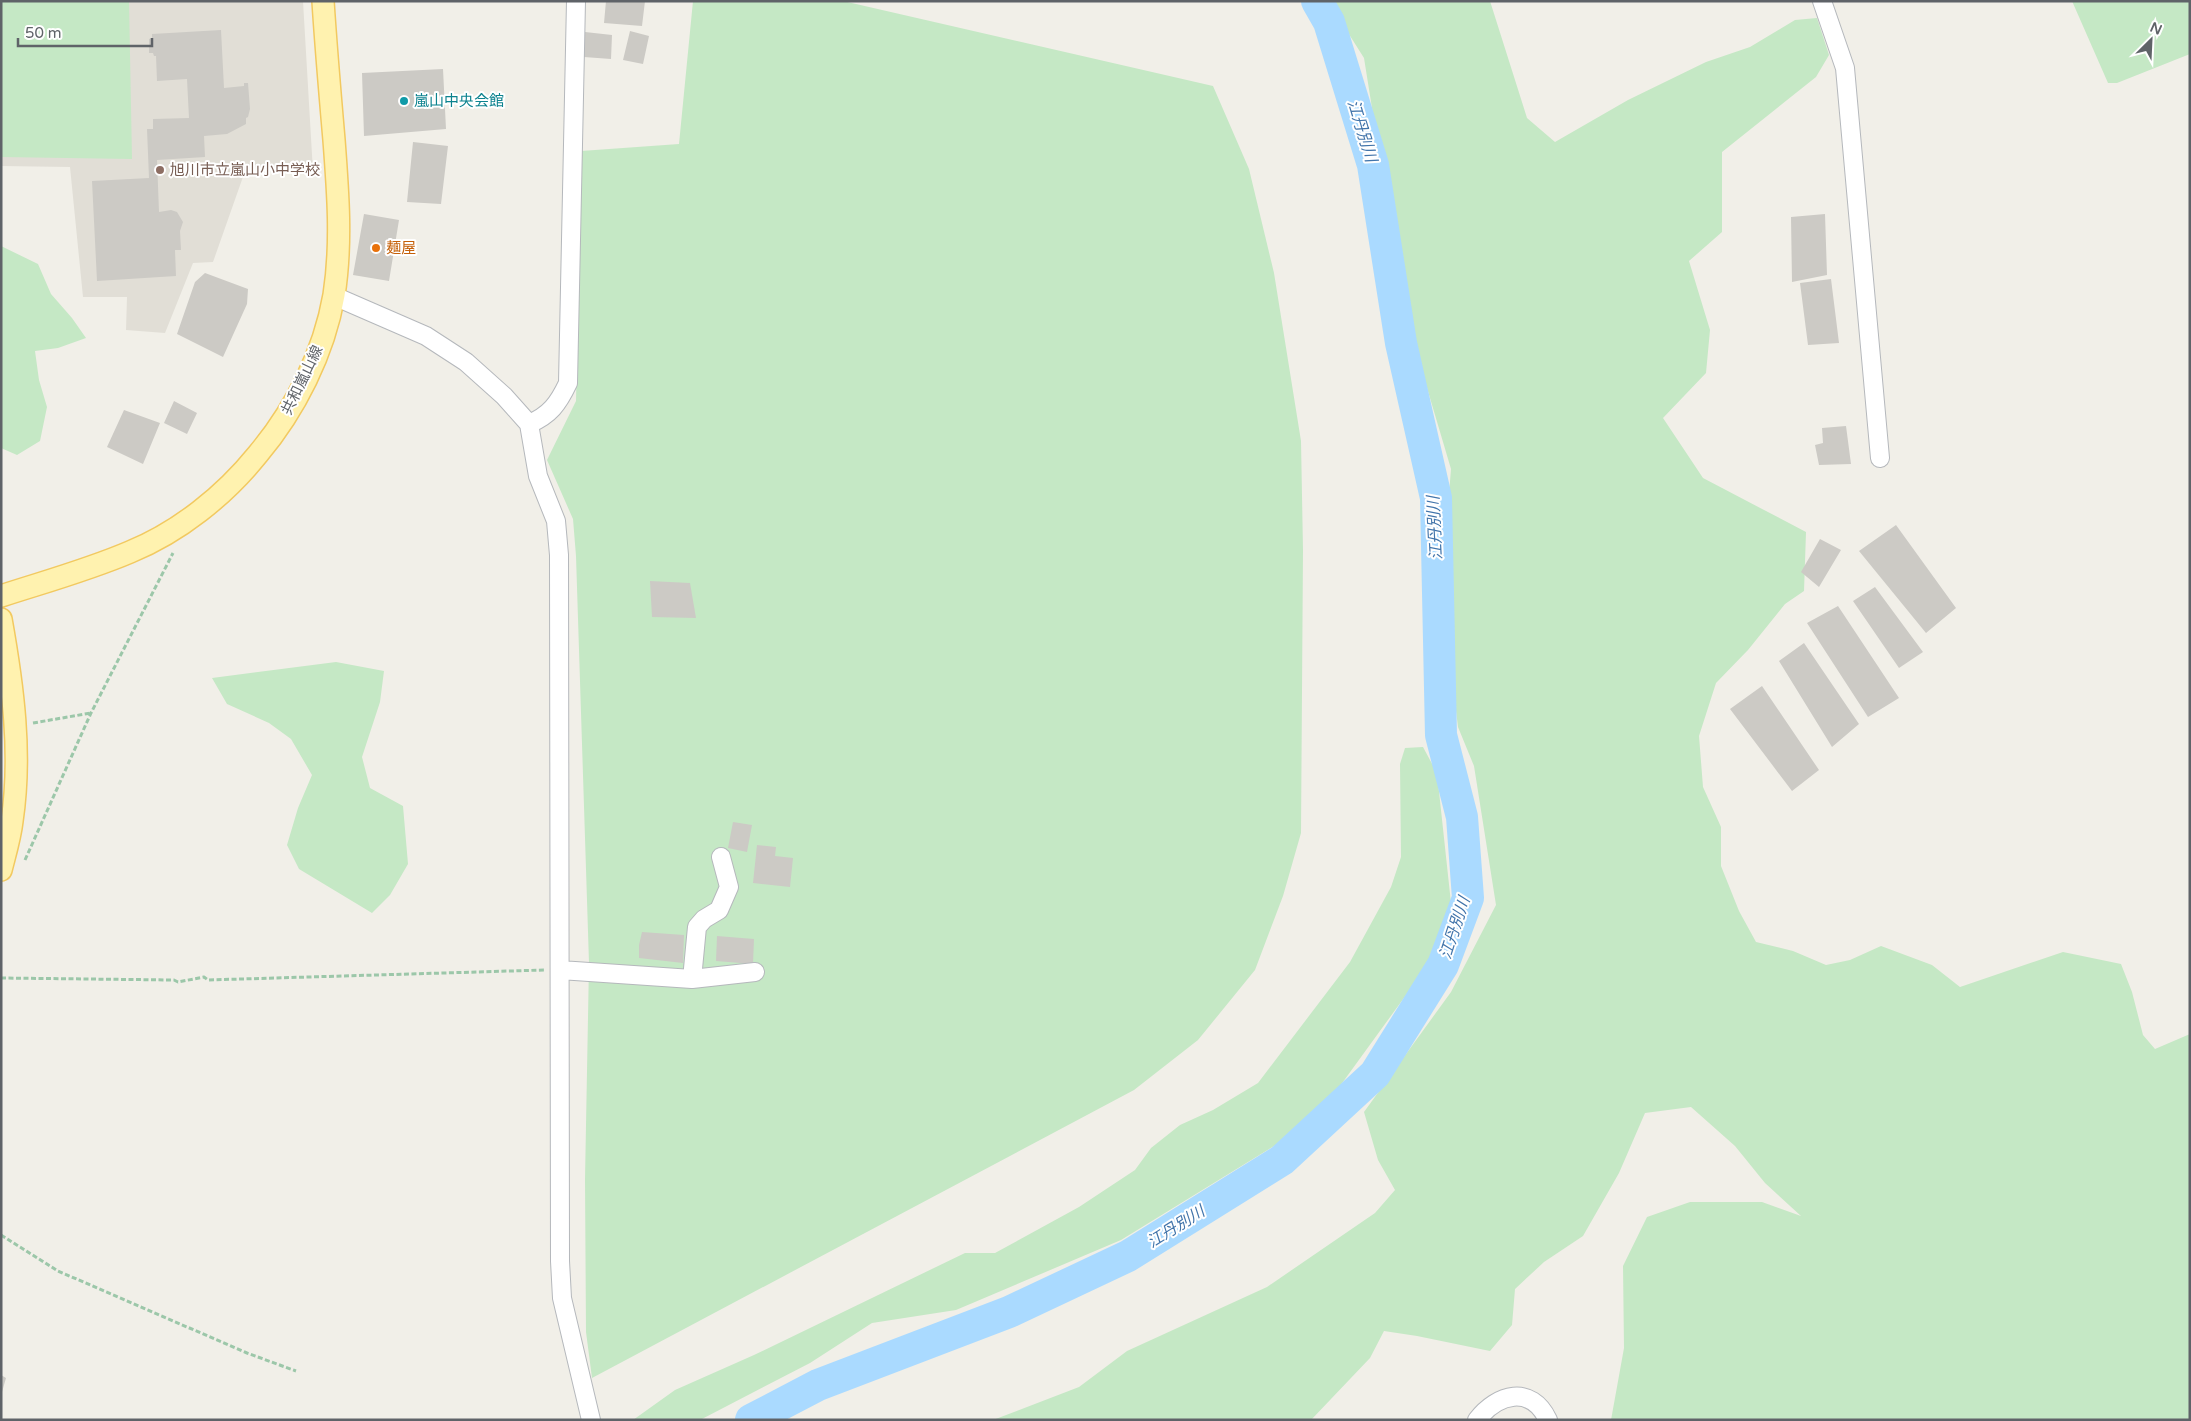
<svg xmlns="http://www.w3.org/2000/svg" width="2191" height="1421" font-family="'Varela Round','Noto Sans JP',sans-serif">
<rect width="100%" height="100%" fill="#f1efe8"/>
<path fill="#e1ded6" d="M 1,1 L 303,1 L 313,172 L 255,167 L 244,174 L 213,262 L 193,263 L 165,333 L 126,330 L 127,297 L 83,297 L 70,167 L 1,166 Z"/>
<path fill="#c5e8c5" d="M 1,1 L 129,1 L 132,159 L 1,157 Z
M 693,1 L 843,1 L 1213,86 L 1249,169 L 1274,273 L 1301,441 L 1303,550 L 1301,833 L 1283,896 L 1255,970 L 1198,1040 L 1134,1090 L 592,1378 L 586,1332 L 585,1180 L 589,963 L 576,556 L 573,519 L 547,460 L 576,401 L 581,151 L 679,144 Z
M 1328,1 L 1490,1 L 1527,118 L 1555,142 L 1628,100 L 1706,62 L 1750,47 L 1795,20 L 1817,18 L 1829,55 L 1816,77 L 1722,152 L 1722,232 L 1689,261 L 1710,330 L 1706,373 L 1663,418 L 1703,478 L 1806,532 L 1804,591 L 1785,604 L 1748,650 L 1716,683 L 1699,736 L 1703,787 L 1721,827 L 1721,866 L 1739,911 L 1756,942 L 1793,951 L 1826,965 L 1850,960 L 1881,946 L 1932,965 L 1960,987 L 2063,952 L 2121,964 L 2132,992 L 2143,1035 L 2155,1049 L 2190,1034 L 2190,1420 L 1611,1420 L 1624,1348 L 1623,1266 L 1647,1217 L 1690,1202 L 1762,1202 L 1801,1216 L 1765,1183 L 1735,1146 L 1691,1107 L 1645,1113 L 1619,1173 L 1583,1236 L 1544,1262 L 1515,1289 L 1512,1325 L 1490,1351 L 1417,1336 L 1384,1331 L 1370,1358 L 1311,1420 L 993,1420 L 1079,1387 L 1127,1351 L 1267,1287 L 1375,1213 L 1395,1190 L 1378,1160 L 1364,1112 L 1451,992 L 1496,905 L 1474,766 L 1458,727 L 1447,638 L 1446,532 L 1451,469 L 1422,371 L 1387,202 L 1364,58 Z
M 2072,1 L 2190,1 L 2190,54 L 2117,83 L 2108,83 Z
M 1,246 L 38,264 L 51,294 L 72,318 L 86,338 L 58,348 L 35,351 L 39,380 L 47,407 L 40,441 L 17,455 L 1,448 Z
M 336,662 L 384,671 L 380,702 L 362,757 L 370,788 L 403,806 L 408,864 L 390,895 L 372,913 L 299,869 L 287,845 L 298,808 L 312,775 L 291,739 L 269,723 L 227,704 L 212,678 Z
M 1423,747 L 1437,773 L 1451,903 L 1430,962 L 1340,1086 L 1279,1143 L 1121,1240 L 956,1310 L 872,1323 L 810,1363 L 700,1420 L 633,1420 L 675,1390 L 754,1355 L 965,1253 L 995,1253 L 1079,1207 L 1135,1170 L 1151,1148 L 1180,1125 L 1213,1110 L 1258,1083 L 1350,962 L 1391,887 L 1401,857 L 1400,764 L 1405,748 Z"/>
<g fill="none" stroke-linecap="round" stroke-linejoin="round">
<path stroke="#aadaff" stroke-width="32" d="M 751,1420 L 818,1385 L 1009,1312 L 1128,1256 L 1282,1160 L 1375,1074 L 1443,965 L 1468,898 L 1462,817 L 1441,735 L 1436,498 L 1401,343 L 1373,165 L 1329,22 L 1317,1"/>
</g>
<path fill="#cccac5" d="M 606,1 L 645,1 L 642,26 L 604,23 Z
M 221,30 L 224,88 L 244,86 L 244,83 L 248,83 L 250,109 L 248,117 L 246,118 L 246,124 L 227,134 L 204,136 L 205,157 L 157,160 L 159,212 L 171,210 L 177,212 L 183,222 L 180,231 L 181,250 L 175,250 L 176,276 L 97,281 L 92,181 L 149,178 L 147,129 L 153,129 L 153,119 L 189,118 L 187,79 L 157,81 L 156,56 L 154,56 L 153,53 L 149,53 L 149,39 L 152,38 L 152,34 Z
M 630,31 L 649,36 L 643,64 L 623,60 Z
M 585,32 L 612,35 L 611,59 L 584,57 Z
M 443,69 L 446,129 L 364,136 L 362,73 Z
M 413,142 L 448,146 L 441,204 L 407,202 Z
M 364,214 L 399,220 L 389,281 L 353,275 Z
M 1825,214 L 1827,275 L 1792,282 L 1791,217 Z
M 205,273 L 248,289 L 247,304 L 223,357 L 177,334 L 195,282 Z
M 1831,279 L 1839,343 L 1808,345 L 1800,283 Z
M 174,401 L 197,413 L 187,434 L 164,423 Z
M 124,410 L 160,423 L 143,464 L 107,447 Z
M 1846,426 L 1851,464 L 1819,465 L 1815,445 L 1823,443 L 1822,428 Z
M 1896,525 L 1956,608 L 1926,633 L 1859,551 Z
M 1820,539 L 1841,550 L 1819,587 L 1801,572 Z
M 650,581 L 690,583 L 696,618 L 652,617 Z
M 1875,587 L 1923,652 L 1899,668 L 1853,601 Z
M 1838,606 L 1899,698 L 1868,717 L 1807,623 Z
M 1804,643 L 1859,724 L 1832,747 L 1779,661 Z
M 1762,686 L 1819,770 L 1792,791 L 1730,709 Z
M 733,822 L 752,825 L 747,852 L 728,848 Z
M 757,845 L 776,847 L 775,856 L 793,858 L 790,887 L 753,883 Z
M 642,932 L 684,935 L 683,963 L 639,958 L 639,945 Z
M 717,936 L 754,939 L 753,964 L 716,961 Z
M 1,1375 L 6,1378 L 2,1392 L 1,1392 Z"/>
<g fill="none" stroke-linecap="round" stroke-linejoin="round">
<g stroke="#b5b8bc" stroke-width="20">
<path id="minor" d="M 1822,1 L 1845,68 L 1880,458
M 334,296 L 426,336 L 466,362 L 504,396 L 529,424 L 538,476 L 556,521 L 559,555 L 560,1261 L 562,1298 L 591,1420
M 529,424 C 550,415 558,404 568,383 L 576,1
M 560,970 L 692,979 L 697,927 L 704,919 L 719,910 L 729,887 L 721,857
M 692,979 L 755,972
M 1477,1420 C 1497,1394 1531,1384 1548,1420"/>
</g>
<g stroke="#f2c960" stroke-width="24">
<path id="major" d="M 1,596 C 44,582 88,570 130,552 C 179,532 224,496 258,454 C 295,410 324,353 334,295 C 342,244 338,192 334,140 C 330,94 326,48 323,1
M 1,619 C 13,686 22,754 12,821 C 10,838 5,854 1,870"/>
</g>
<path stroke="#9cc7a9" stroke-width="3" stroke-dasharray="5 2.5" stroke-linecap="butt" d="M 33,723 L 91,713
M 25,860 L 91,713 L 173,553
M 1,978 L 174,980 L 178,982 L 204,977 L 208,980 L 544,970
M 1,1235 L 58,1271 L 247,1353 L 296,1371"/>
<use href="#minor" stroke="#fff" stroke-width="18"/>
<use href="#major" stroke="#fff2af" stroke-width="21"/>
</g>
<circle fill="#0f9aa8" stroke="#fff" stroke-width="2" cx="404" cy="101" r="5"/>
<circle fill="#8d6e63" stroke="#fff" stroke-width="2" cx="160" cy="170" r="5"/>
<circle fill="#e8710a" stroke="#fff" stroke-width="2" cx="376" cy="248" r="5"/>
<g text-anchor="middle" dominant-baseline="central" stroke-width="4" stroke-linejoin="round" paint-order="stroke">
<g font-size="15" fill="#0d838f" stroke="#fff" text-anchor="start">
<text x="414" y="101">嵐山中央会館</text>
</g>
<g font-size="15" fill="#785e54" stroke="#fff" text-anchor="start">
<text x="170" y="170">旭川市立嵐山小中学校</text>
</g>
<g font-size="15" fill="#c56008" stroke="#fff" text-anchor="start">
<text x="386" y="248">麺屋</text>
</g>
<g font-size="15" fill="#5f6368" stroke="#fff">
<text transform="translate(302 380) rotate(-64)">共和嵐山線</text>
</g>
<g font-size="16" font-style="italic" fill="#4174aa" stroke="#fff">
<text transform="translate(1362 131) rotate(73)">江丹別川</text>
<text transform="translate(1435 528) rotate(-93)">江丹別川</text>
<text transform="translate(1455 928) rotate(-72)">江丹別川</text>
<text transform="translate(1176 1227) rotate(-32)">江丹別川</text>
</g>
</g>
<rect width="2191" height="1421" fill="none" stroke="#5f6368" stroke-width="5"/>
<g transform="translate(2151 40) rotate(24)" stroke="#ffffff" stroke-width="4" paint-order="stroke">
<path d="M0-4L9 19L0 12L-9 19Z" fill="#5f6368"/>
<text y="-8" font-size="14" font-weight="bold" text-anchor="middle" fill="#5f6368">N</text>
</g>
<path d="M18 38v8h134v-8" fill="none" stroke="#5f6368" stroke-width="2.5"/>
<text x="25" y="38" font-size="15" fill="#5f6368" stroke="#ffffff" stroke-width="4" paint-order="stroke">50 m</text>
</svg>
